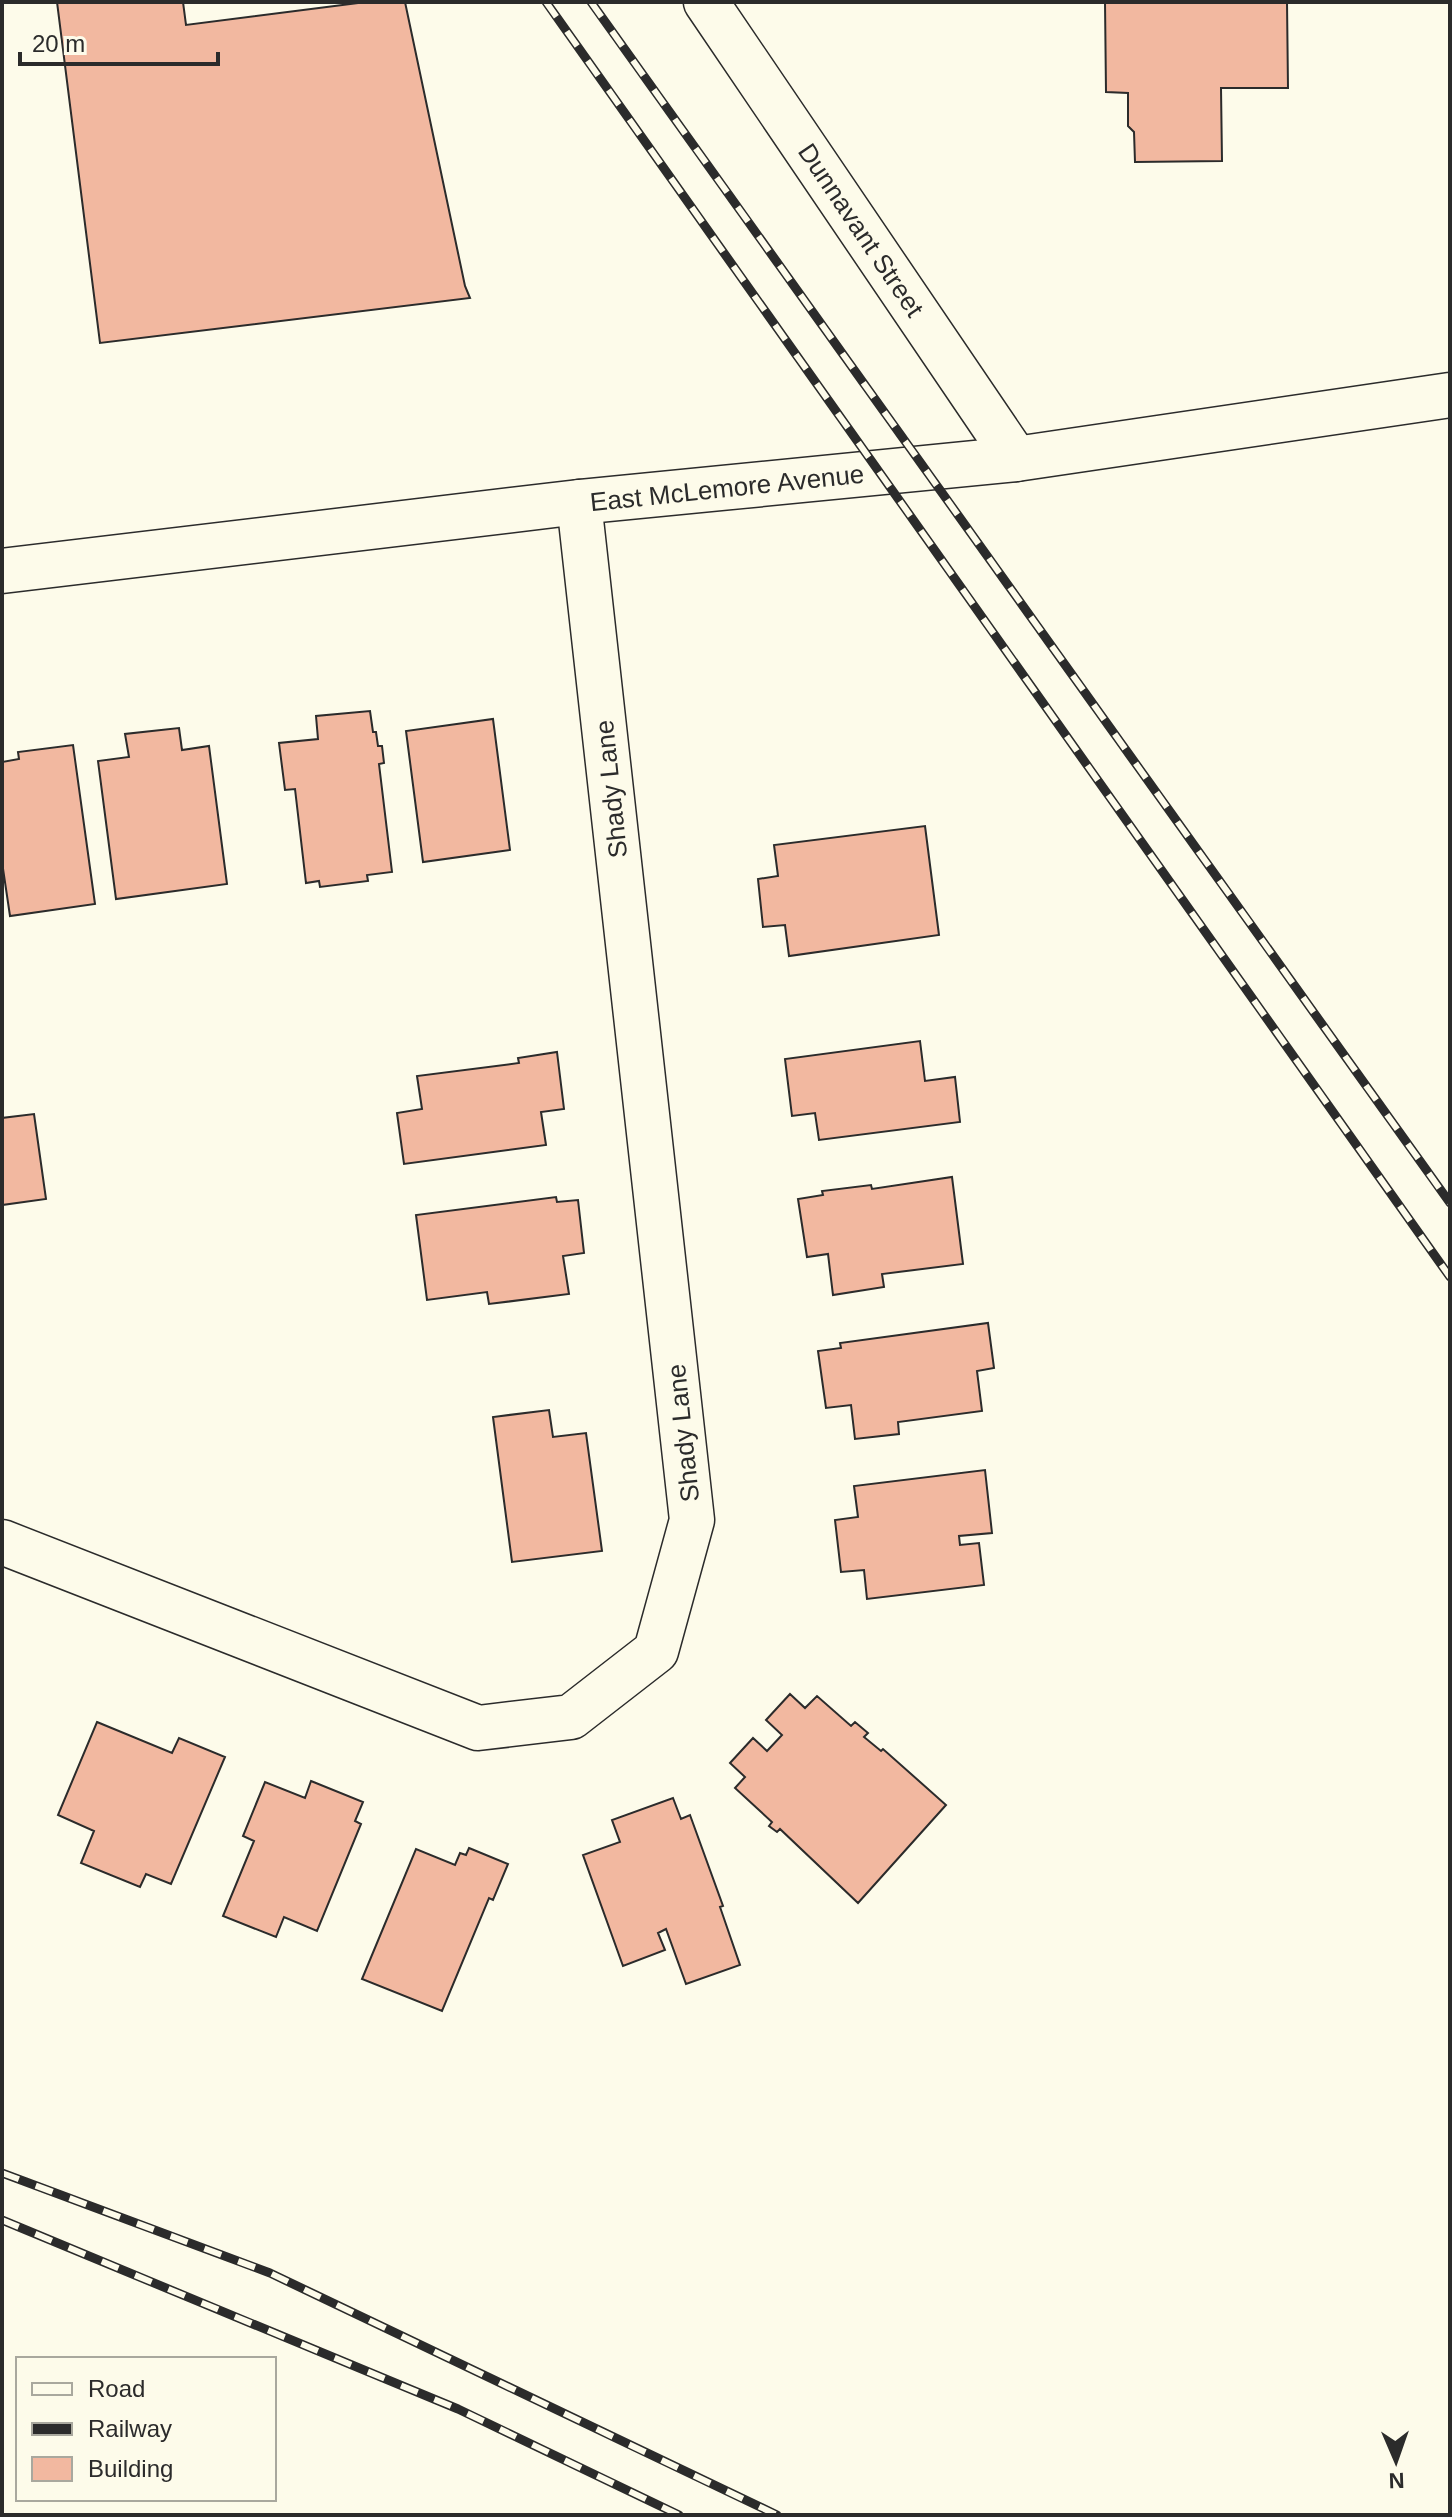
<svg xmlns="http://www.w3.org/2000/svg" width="1452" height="2517" font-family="Arial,sans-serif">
<rect width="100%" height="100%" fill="#fdfbea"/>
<path fill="#f2b8a0" stroke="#2b2b2b" stroke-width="2" d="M 57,2 L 183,2 L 186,25 L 366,2 L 405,2 L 465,286 L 470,298 L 100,343 Z
M 1105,2 L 1287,2 L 1288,88 L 1221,88 L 1222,161 L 1135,162 L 1134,132 L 1128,126 L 1128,93 L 1106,92 Z
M 370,711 L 373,732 L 376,732 L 378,746 L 382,746 L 384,763 L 379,764 L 392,872 L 367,875 L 368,881 L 320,887 L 319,881 L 306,883 L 295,789 L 285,790 L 279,743 L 318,739 L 316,716 Z
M 493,719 L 510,850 L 423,862 L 406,731 Z
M 179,728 L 182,750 L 209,746 L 227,884 L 116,899 L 98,761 L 129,757 L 125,734 Z
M 73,745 L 95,904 L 10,916 L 2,862 L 2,762 L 19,759 L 18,752 Z
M 925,826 L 939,935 L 789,956 L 785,925 L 763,927 L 758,879 L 778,876 L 774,845 Z
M 920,1041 L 925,1081 L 955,1077 L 960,1122 L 819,1140 L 815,1113 L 792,1116 L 785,1059 Z
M 557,1052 L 564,1109 L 541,1112 L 546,1145 L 404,1164 L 397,1113 L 422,1109 L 417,1076 L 519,1063 L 518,1058 Z
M 34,1114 L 46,1199 L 2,1205 L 2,1118 Z
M 952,1177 L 963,1264 L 882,1274 L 884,1287 L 833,1295 L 828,1254 L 807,1257 L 798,1199 L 823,1195 L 822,1191 L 871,1185 L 872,1189 Z
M 556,1197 L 557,1202 L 578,1200 L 584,1253 L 563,1256 L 569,1294 L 489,1304 L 487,1292 L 427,1300 L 416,1215 Z
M 988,1323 L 994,1368 L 977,1371 L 982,1411 L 898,1422 L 899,1434 L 855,1439 L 851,1405 L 826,1408 L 818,1351 L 841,1348 L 840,1343 Z
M 549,1410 L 553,1437 L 586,1433 L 602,1551 L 512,1562 L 493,1417 Z
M 985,1470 L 992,1533 L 959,1536 L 960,1545 L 979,1543 L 984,1585 L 867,1599 L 864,1570 L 841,1572 L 835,1520 L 858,1517 L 854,1486 Z
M 790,1694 L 805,1708 L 817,1696 L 851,1726 L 855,1722 L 868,1733 L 864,1737 L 881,1751 L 883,1749 L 946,1805 L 858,1903 L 780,1829 L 777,1832 L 769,1826 L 772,1822 L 735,1788 L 745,1777 L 730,1763 L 753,1738 L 767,1751 L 782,1735 L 766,1720 Z
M 97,1722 L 172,1753 L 179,1738 L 225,1757 L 171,1884 L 146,1874 L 140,1887 L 81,1863 L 94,1831 L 58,1815 Z
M 311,1781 L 363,1802 L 355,1821 L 361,1824 L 317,1931 L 284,1917 L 276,1937 L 223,1916 L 254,1841 L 243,1836 L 265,1782 L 305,1798 Z
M 673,1798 L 681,1819 L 690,1815 L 723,1906 L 720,1907 L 740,1965 L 686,1984 L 666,1929 L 658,1933 L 665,1950 L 623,1966 L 583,1855 L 620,1842 L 612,1820 Z
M 469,1848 L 508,1864 L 493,1900 L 489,1898 L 442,2011 L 362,1979 L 416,1849 L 455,1865 L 460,1853 L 466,1855 Z"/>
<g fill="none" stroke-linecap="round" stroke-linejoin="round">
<g stroke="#2b2b2b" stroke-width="47">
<path id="minor" d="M 706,2 L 1016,459
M 2,1542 L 478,1728 L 571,1717 L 656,1651 L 692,1520 L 579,502"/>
</g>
<g stroke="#2b2b2b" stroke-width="47">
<path id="secondary" d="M 2,571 L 579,502 L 1016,459 L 1450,395"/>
</g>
<use href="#minor" stroke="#fdfbea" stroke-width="44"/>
<use href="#secondary" stroke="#fdfbea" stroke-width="44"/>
<g stroke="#2b2b2b" stroke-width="9">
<path id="rail" d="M 546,2 L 1450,1277
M 591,2 L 1450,1203
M 2,2173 L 270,2273 L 777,2515
M 2,2220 L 458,2409 L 679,2515"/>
</g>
<use href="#rail" stroke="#fdfbea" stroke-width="6" stroke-dasharray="18" stroke-linecap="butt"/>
</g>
<g text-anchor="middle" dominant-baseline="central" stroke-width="6" stroke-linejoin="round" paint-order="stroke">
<g font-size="26" fill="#2b2b2b" stroke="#fdfbea">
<text transform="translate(861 230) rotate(56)">Dunnavant Street</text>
<text transform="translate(727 488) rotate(-6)">East McLemore Avenue</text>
<text transform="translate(611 789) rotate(-96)">Shady Lane</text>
<text transform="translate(683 1433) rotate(-96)">Shady Lane</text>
</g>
</g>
<rect width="1452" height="2517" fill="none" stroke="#2b2b2b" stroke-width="8"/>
<rect x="16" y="2357" width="260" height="144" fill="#fdfbea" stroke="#a9a89e" stroke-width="2"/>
<rect x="32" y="2383" width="40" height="12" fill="#fdfbea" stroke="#a9a89e" stroke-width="2"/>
<text x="88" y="2397" font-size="24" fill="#2b2b2b">Road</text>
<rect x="32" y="2423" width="40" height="12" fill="#2b2b2b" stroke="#a9a89e" stroke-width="2"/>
<text x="88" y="2437" font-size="24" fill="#2b2b2b">Railway</text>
<rect x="32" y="2457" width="40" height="24" fill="#f2b8a0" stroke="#a9a89e" stroke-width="2"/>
<text x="88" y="2477" font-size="24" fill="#2b2b2b">Building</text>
<g transform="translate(1396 2461) rotate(178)" stroke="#fdfbea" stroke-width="6" paint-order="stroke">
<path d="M0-6L14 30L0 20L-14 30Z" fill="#2b2b2b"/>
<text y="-12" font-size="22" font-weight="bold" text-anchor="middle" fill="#2b2b2b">N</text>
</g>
<path d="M20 52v12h198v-12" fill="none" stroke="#2b2b2b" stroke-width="4"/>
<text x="32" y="52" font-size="24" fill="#2b2b2b" stroke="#fdfbea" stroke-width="6" paint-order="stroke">20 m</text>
</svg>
